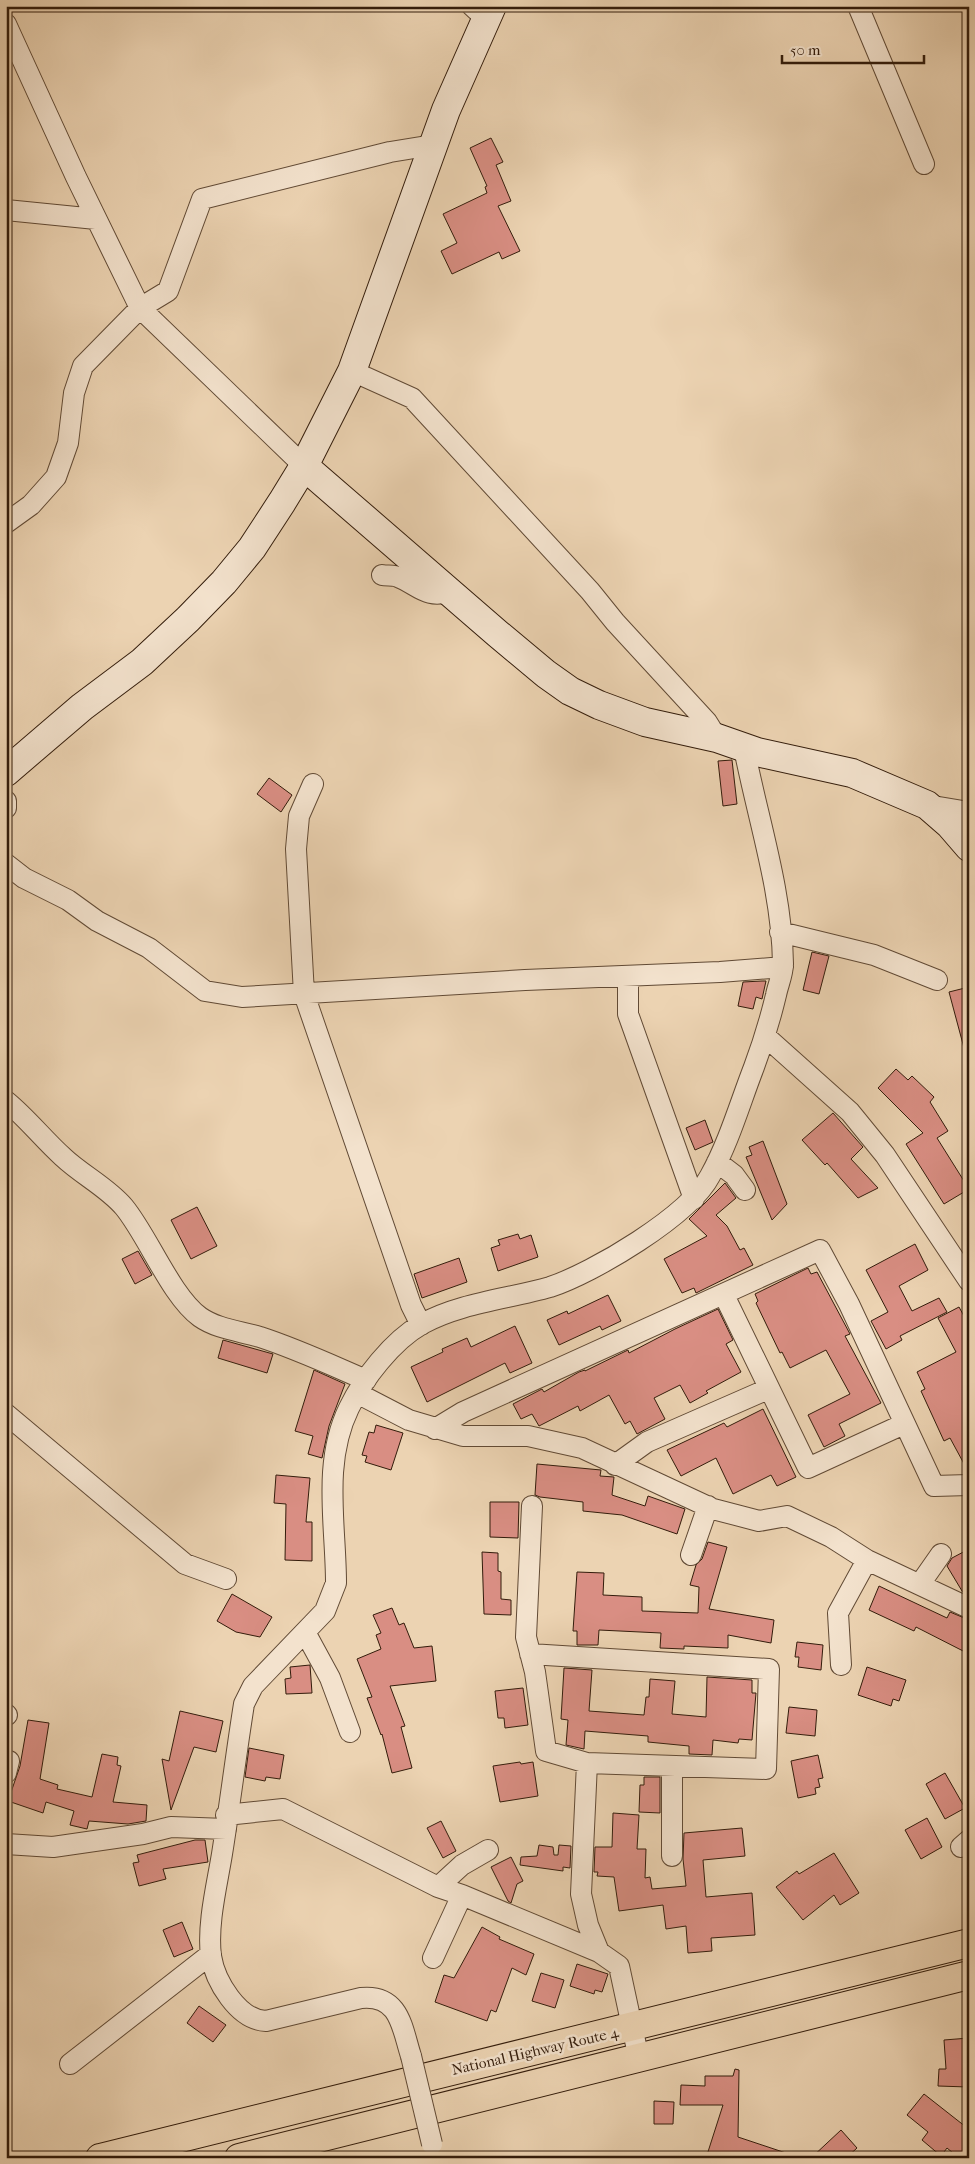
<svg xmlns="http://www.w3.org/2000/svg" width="975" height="2164" font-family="'IM FELL French Canon',serif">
<rect width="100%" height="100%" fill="#ecd3b2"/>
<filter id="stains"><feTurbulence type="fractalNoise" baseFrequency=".004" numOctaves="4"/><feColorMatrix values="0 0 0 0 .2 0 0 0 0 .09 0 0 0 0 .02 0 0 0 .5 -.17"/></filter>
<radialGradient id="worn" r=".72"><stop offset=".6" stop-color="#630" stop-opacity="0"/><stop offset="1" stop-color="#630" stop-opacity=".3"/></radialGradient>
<path fill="#d98e83" stroke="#331c0b" d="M 491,138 L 503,162 L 496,165 L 511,201 L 498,206 L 520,251 L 502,259 L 499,252 L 452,274 L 441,251 L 457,243 L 443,214 L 487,193 L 485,187 L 487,186 L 470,148 Z
M 732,760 L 737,804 L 723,806 L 718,761 Z
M 269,778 L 292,795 L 281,812 L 257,794 Z
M 812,952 L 829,956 L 819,994 L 803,990 Z
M 762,981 L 766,981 L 762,999 L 756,997 L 753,1009 L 738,1006 L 743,982 Z
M 969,987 L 969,1048 L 964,1048 L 949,992 Z
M 896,1069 L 908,1080 L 912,1076 L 934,1097 L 930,1102 L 948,1131 L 937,1138 L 969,1189 L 944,1204 L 906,1144 L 923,1133 L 878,1088 Z
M 833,1113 L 863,1147 L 851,1159 L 878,1188 L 858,1198 L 827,1163 L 825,1165 L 802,1140 Z
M 705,1120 L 713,1142 L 695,1150 L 686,1128 Z
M 763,1141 L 787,1204 L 772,1220 L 746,1157 L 752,1155 L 749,1147 Z
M 725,1183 L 736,1198 L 716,1215 L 727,1226 L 740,1250 L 744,1248 L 753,1265 L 696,1293 L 694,1288 L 682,1293 L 664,1259 L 707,1236 L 689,1219 Z
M 197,1207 L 217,1246 L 191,1259 L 171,1220 Z
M 518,1234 L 520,1239 L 531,1235 L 538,1257 L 498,1271 L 491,1248 L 500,1245 L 498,1240 Z
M 915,1244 L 928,1270 L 899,1286 L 912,1311 L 939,1298 L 947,1312 L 900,1336 L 902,1340 L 886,1349 L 871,1321 L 888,1312 L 866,1270 Z
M 138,1251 L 152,1275 L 135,1284 L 122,1259 Z
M 459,1258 L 467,1282 L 422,1298 L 414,1274 Z
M 808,1268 L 811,1274 L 817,1272 L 850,1334 L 845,1336 L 881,1403 L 839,1424 L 845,1436 L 824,1447 L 808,1415 L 850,1394 L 826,1350 L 790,1368 L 782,1352 L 780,1353 L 756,1303 L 758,1301 L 755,1294 Z
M 608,1295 L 621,1321 L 602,1330 L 600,1326 L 559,1345 L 547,1320 L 567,1311 L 568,1314 Z
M 959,1307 L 969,1325 L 969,1473 L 950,1438 L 944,1441 L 921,1391 L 925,1389 L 917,1372 L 956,1352 L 938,1318 Z
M 718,1309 L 733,1340 L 726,1344 L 741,1372 L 706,1391 L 708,1393 L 690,1403 L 680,1385 L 654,1398 L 665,1419 L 637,1434 L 630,1421 L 625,1424 L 609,1395 L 580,1411 L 578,1406 L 539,1426 L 532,1414 L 521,1419 L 513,1404 L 542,1389 L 544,1392 L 579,1372 L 585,1370 L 585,1371 L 628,1350 L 629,1353 L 675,1329 Z
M 515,1326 L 532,1363 L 510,1373 L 505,1363 L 427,1402 L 411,1367 L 443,1352 L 442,1349 L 467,1338 L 471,1347 Z
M 223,1340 L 273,1354 L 267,1373 L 218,1358 Z
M 314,1370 L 345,1384 L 329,1426 L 322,1458 L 308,1454 L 313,1436 L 295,1431 Z
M 763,1409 L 796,1477 L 777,1486 L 771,1475 L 733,1494 L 716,1458 L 681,1476 L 667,1450 L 724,1423 L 727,1427 Z
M 376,1425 L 403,1433 L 391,1470 L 365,1462 L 367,1456 L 362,1455 L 369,1432 L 374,1433 Z
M 537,1464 L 601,1470 L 600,1476 L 614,1477 L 612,1495 L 645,1506 L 648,1496 L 685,1509 L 677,1534 L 622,1515 L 583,1511 L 583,1502 L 540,1497 L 535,1495 Z
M 276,1475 L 310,1478 L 306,1522 L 312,1522 L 312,1561 L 285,1560 L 286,1504 L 274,1503 Z
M 490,1502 L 519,1502 L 518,1538 L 490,1537 Z
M 708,1542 L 727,1547 L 709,1609 L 774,1620 L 771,1643 L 728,1635 L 728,1648 L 684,1646 L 684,1649 L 660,1648 L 661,1633 L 599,1630 L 598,1645 L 577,1645 L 577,1631 L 573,1631 L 577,1572 L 604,1573 L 603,1595 L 642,1597 L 642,1611 L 698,1613 L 699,1587 L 690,1585 L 696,1565 L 702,1559 Z
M 969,1549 L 969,1595 L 962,1591 L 947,1566 L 952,1558 Z
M 482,1552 L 498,1553 L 498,1571 L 501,1572 L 501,1599 L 511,1600 L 511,1615 L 484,1614 Z
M 879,1586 L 947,1618 L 950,1612 L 969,1620 L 969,1654 L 916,1627 L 914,1631 L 869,1610 Z
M 232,1594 L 272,1617 L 260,1637 L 236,1632 L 217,1621 Z
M 392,1608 L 399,1625 L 404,1623 L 414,1648 L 432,1646 L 436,1681 L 390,1686 L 405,1726 L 401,1727 L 412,1768 L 392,1773 L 382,1734 L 381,1735 L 367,1698 L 372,1697 L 357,1659 L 381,1649 L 376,1635 L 381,1633 L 373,1615 Z
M 797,1642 L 823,1645 L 821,1670 L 798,1667 L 799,1657 L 795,1657 Z
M 310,1665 L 312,1693 L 286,1694 L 285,1679 L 291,1678 L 290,1667 Z
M 867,1667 L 906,1680 L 899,1701 L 893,1699 L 891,1706 L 858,1695 Z
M 564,1668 L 592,1670 L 589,1711 L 644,1715 L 646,1697 L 649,1697 L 650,1679 L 675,1681 L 672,1714 L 706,1717 L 707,1677 L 752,1680 L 752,1693 L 756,1693 L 752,1740 L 739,1739 L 738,1743 L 713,1740 L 712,1755 L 689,1754 L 689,1746 L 648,1742 L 648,1736 L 585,1731 L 584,1749 L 566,1745 L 568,1720 L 561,1719 Z
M 523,1688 L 528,1725 L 505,1728 L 504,1718 L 498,1718 L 495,1691 Z
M 789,1707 L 817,1710 L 815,1736 L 786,1733 Z
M 180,1711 L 223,1721 L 216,1752 L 194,1747 L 171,1810 L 162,1759 L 169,1761 Z
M 28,1720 L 49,1723 L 40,1779 L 58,1785 L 57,1789 L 92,1797 L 102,1754 L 118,1757 L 117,1765 L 121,1766 L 113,1802 L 147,1805 L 146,1821 L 128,1824 L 89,1821 L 87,1829 L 70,1825 L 74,1811 L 46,1802 L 43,1813 L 8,1801 L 20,1766 Z
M 249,1748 L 284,1755 L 280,1779 L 266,1777 L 265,1781 L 245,1777 Z
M 818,1755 L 823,1778 L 818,1779 L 820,1787 L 815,1788 L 816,1794 L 798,1798 L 791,1761 Z
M 520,1762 L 521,1764 L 533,1762 L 538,1796 L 500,1802 L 493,1766 Z
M 945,1773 L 965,1808 L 945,1819 L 926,1784 Z
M 644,1777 L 660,1777 L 660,1813 L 639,1812 L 640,1785 L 644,1785 Z
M 613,1813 L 639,1815 L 637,1849 L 646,1849 L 645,1878 L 650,1877 L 652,1889 L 686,1886 L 683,1859 L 684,1833 L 742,1828 L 745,1856 L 703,1860 L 706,1897 L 752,1893 L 755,1935 L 711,1938 L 712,1951 L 688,1953 L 686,1926 L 666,1929 L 663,1905 L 619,1911 L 614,1877 L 597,1876 L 598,1872 L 594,1872 L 595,1847 L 612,1847 Z
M 927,1818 L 942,1847 L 921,1859 L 905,1830 Z
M 441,1821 L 456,1851 L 443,1858 L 427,1828 Z
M 195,1840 L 205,1840 L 208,1862 L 163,1869 L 166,1879 L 139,1886 L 133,1863 L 139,1862 L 137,1855 Z
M 539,1845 L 553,1847 L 554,1855 L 558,1855 L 559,1845 L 571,1846 L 570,1868 L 563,1867 L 563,1871 L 520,1865 L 521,1857 L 537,1856 Z
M 834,1853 L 859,1893 L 840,1905 L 834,1895 L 803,1920 L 776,1887 L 797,1871 L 799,1874 Z
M 511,1857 L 523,1881 L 517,1884 L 511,1903 L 508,1901 L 491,1867 Z
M 182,1922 L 193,1949 L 174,1957 L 163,1930 Z
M 482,1927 L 500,1937 L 499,1939 L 534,1954 L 526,1975 L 512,1968 L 496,2012 L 491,2010 L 487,2021 L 435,2002 L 444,1975 L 454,1978 Z
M 577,1964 L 608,1974 L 602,1992 L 595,1990 L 594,1994 L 570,1986 Z
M 541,1973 L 564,1980 L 555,2008 L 532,2001 Z
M 199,2006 L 226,2025 L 213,2042 L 187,2023 Z
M 969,2038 L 968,2087 L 938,2086 L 939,2069 L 946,2069 L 944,2040 Z
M 735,2069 L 739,2070 L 738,2137 L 792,2155 L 792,2158 L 706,2158 L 723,2105 L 680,2105 L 681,2085 L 705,2086 L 705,2076 L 733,2076 Z
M 924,2094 L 966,2127 L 964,2158 L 959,2158 L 947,2148 L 941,2156 L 922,2140 L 928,2132 L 907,2115 Z
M 654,2101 L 674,2102 L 673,2124 L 654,2124 Z
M 841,2130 L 857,2148 L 846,2158 L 811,2158 Z"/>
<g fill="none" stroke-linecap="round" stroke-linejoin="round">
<g stroke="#614a35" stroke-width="22">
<path id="street" d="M 472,6 L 486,19
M 858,6 L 924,164
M 6,24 L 76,177 L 140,308 L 304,466
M 6,210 L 96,219
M 352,371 L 412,398 L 590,591 L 615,622 L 707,722 L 717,738
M 6,523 L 31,505 L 56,477 L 68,443 L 74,393 L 83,366 L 140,308 L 168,291 L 202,199 L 390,152 L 433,145
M 382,575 C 387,576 394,575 398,577 C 418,585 427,600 451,591
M 313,784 L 299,816 L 296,849 L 304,994 L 411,1305 L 421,1325
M 6,801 L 6,808
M 927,805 L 969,812
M 6,864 L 24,878 L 68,900 L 97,921 L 149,948 L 205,991 L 242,997 L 525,980 L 720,972 L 783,967
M 780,932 L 874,955 L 937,980
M 628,976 L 628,1014 L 694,1199
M 765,1036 L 850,1112 L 885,1155 L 969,1281
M 6,1101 C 27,1118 43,1139 63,1157 C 82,1175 107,1187 124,1207 C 148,1236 171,1296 200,1317 C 217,1329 240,1331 260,1337 C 297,1349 331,1365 366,1380
M 717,1162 L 734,1175 L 745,1190
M 724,1295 L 808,1468 L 904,1424
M 357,1393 L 409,1420 L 463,1436 L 528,1436 L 582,1448 L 713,1509 L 759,1521 L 787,1516 L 831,1537 L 867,1560 L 969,1608
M 6,1414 L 185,1564 L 226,1579
M 435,1429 L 463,1412 L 820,1250 L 849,1304 L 934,1486 L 969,1485
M 615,1465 L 647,1442 L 768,1389
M 691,1555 L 708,1506
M 920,1584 L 941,1554
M 305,1632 L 330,1678 L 350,1732
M 530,1654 L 769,1669 L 766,1769 L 587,1763 L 546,1751 L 535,1672 L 526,1637 L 532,1506
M 841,1665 L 838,1613 L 867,1560
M 6,1714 L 7,1715
M 587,1763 L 581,1894 L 588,1925 L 599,1952
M 6,1773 L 9,1761
M 226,1815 L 283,1809 L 438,1887 L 462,1895 L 599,1952 L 619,1966 L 639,2059
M 6,1844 L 53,1847 L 143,1834 L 171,1827 L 226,1829
M 961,1847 L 969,1840
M 672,1856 L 672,1767
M 438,1887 L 462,1865 L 488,1850
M 433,1958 L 462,1895
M 411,2056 C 402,2028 400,1994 361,1998 L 266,2021 C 238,2020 215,1981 211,1956 C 207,1924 217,1885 222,1854 C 230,1804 236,1754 244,1704 L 253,1686 L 325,1611 L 336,1583 C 336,1525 322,1463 349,1408 C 363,1379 392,1341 422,1324 C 460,1303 508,1299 550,1287 C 593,1273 689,1216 710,1176 C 729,1142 740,1103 754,1067 C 763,1043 770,1020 776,995 C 778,985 783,974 783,964 C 782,890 758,820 744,748
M 70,2064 L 211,1954"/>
</g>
<g stroke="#331c0b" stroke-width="30">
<path id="secondary" d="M 304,466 L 498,634 L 546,674 L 570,691 L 599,705 L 645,722 L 717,738 L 757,752 L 852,773 L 927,805 L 950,825 L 969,847
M 6,772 L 82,707 L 142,662 L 188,619 L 224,582 L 252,548 L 282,502 L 304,466 L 352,371 L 446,110 L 492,6"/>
</g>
<g stroke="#331c0b" stroke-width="30">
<path id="highway" d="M 100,2158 C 390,2087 680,2016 969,1943
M 239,2158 L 969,1975"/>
</g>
<use href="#street" stroke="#f3e2cd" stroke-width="20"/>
<use href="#secondary" stroke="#f3e2cd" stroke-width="28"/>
<use href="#highway" stroke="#ecd3b2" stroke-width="28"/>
<g stroke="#614a35" stroke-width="22" stroke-linecap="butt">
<path id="street-bridge" d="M 411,2056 L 432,2144"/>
</g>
<use href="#street-bridge" stroke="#f3e2cd" stroke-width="20"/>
</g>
<g text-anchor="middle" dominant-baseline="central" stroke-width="5" stroke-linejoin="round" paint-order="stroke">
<g font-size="15" fill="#331c0b" stroke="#f3e2cd">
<text transform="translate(535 2051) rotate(-13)">National Highway Route 4</text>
</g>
</g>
<rect width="975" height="2164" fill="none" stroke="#ecd3b2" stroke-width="25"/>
<rect x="8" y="8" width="960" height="2149" fill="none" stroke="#331c0b" stroke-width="2.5"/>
<rect x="12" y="12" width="950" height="2139" fill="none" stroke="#331c0b"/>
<path d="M782 55v8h142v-8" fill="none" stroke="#331c0b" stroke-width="2.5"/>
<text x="790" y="55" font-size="15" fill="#331c0b" stroke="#f3e2cd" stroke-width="4" paint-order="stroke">50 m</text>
<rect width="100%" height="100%" filter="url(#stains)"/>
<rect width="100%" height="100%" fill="url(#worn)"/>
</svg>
